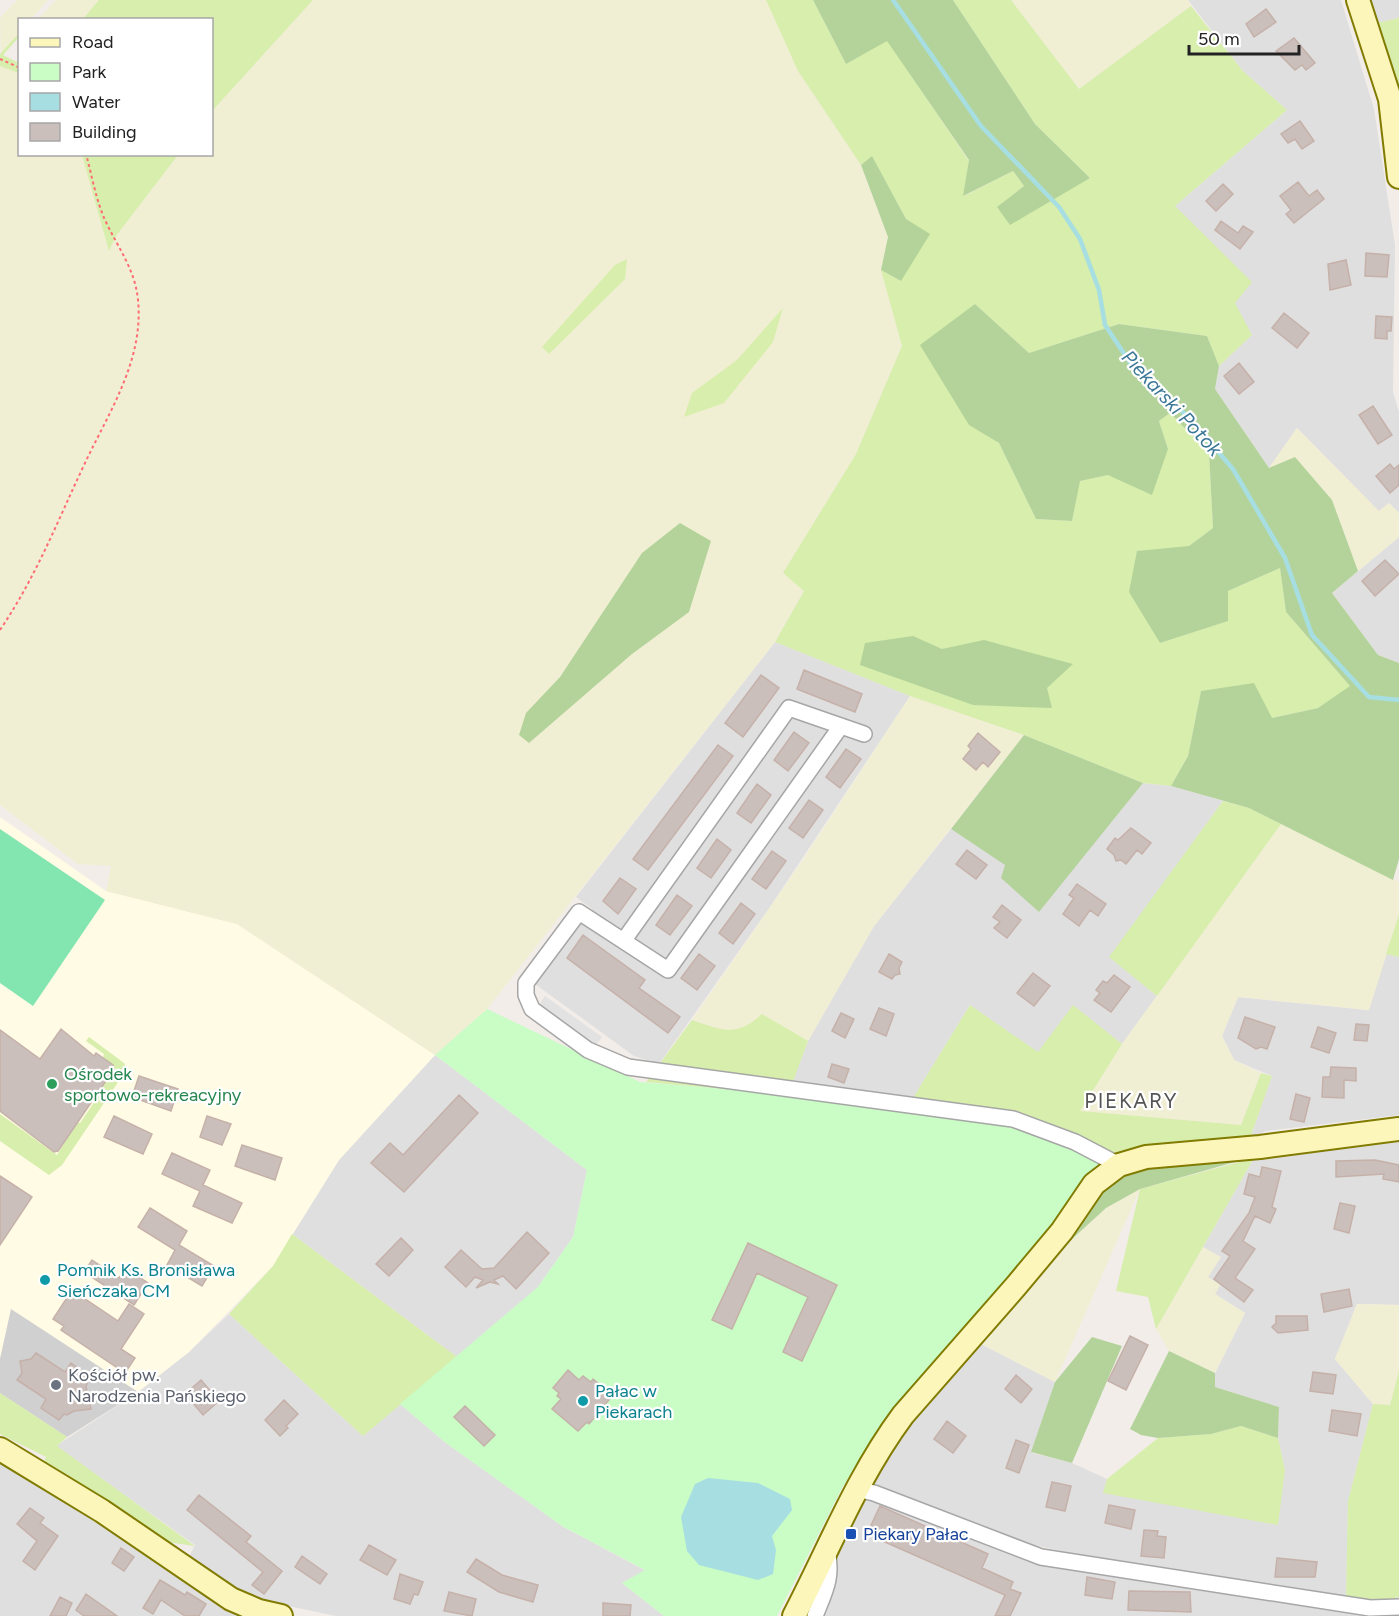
<svg xmlns="http://www.w3.org/2000/svg" width="1399" height="1616" font-family="Figtree,sans-serif">
<rect width="100%" height="100%" fill="#f2ede8"/>
<path fill="#e0dfdf" d="M 1188,0 L 1341,0 L 1374,109 L 1395,245 L 1393,392 L 1399,412 L 1399,513 L 1389,503 L 1379,512 L 1297,428 L 1269,468 L 1215,389 L 1219,366 L 1252,335 L 1175,206 L 1287,110 L 1243,71 Z
M 1370,0 L 1399,0 L 1399,18 L 1377,23 Z
M 1399,537 L 1399,663 L 1378,655 L 1332,593 Z
M 775,642 L 910,696 L 770,907 L 659,1064 L 634,1056 L 535,984 L 592,909 L 576,897 Z
M 1143,783 L 1171,786 L 1223,801 L 1110,957 L 1157,996 L 1122,1044 L 1073,1006 L 1038,1053 L 970,1005 L 913,1098 L 792,1083 L 808,1041 L 874,926 L 951,829 L 1006,865 L 1039,911 Z
M 1386,954 L 1399,957 L 1399,1115 L 1266,1131 L 1250,1138 L 1272,1076 L 1234,1060 L 1222,1036 L 1238,997 L 1368,1010 Z
M 435,1055 L 587,1170 L 573,1237 L 538,1287 L 457,1357 L 292,1234 L 339,1160 Z
M 1399,1136 L 1399,1305 L 1357,1304 L 1335,1359 L 1373,1404 L 1348,1501 L 1346,1598 L 1085,1557 L 1027,1543 L 867,1482 L 902,1428 L 981,1344 L 1055,1382 L 1032,1453 L 1072,1463 L 1107,1479 L 1103,1493 L 1285,1470 L 1278,1438 L 1279,1407 L 1215,1387 L 1215,1373 L 1245,1313 L 1215,1294 L 1208,1277 L 1220,1257 L 1203,1247 L 1254,1158 Z
M 229,1314 L 363,1436 L 400,1404 L 446,1443 L 562,1526 L 646,1571 L 622,1583 L 664,1616 L 336,1616 L 251,1598 L 187,1561 L 195,1545 L 56,1446 L 138,1392 L 189,1352 Z
M 0,1457 L 246,1616 L 0,1616 Z
M 860,1495 L 1018,1555 L 1386,1613 L 1386,1616 L 819,1616 L 833,1554 Z"/>
<path fill="#fffbe4" d="M 0,817 L 106,891 L 237,924 L 435,1055 L 339,1160 L 273,1266 L 189,1352 L 138,1392 L 11,1310 L 0,1359 Z"/>
<path fill="#d0d0d0" d="M 11,1309 L 138,1392 L 67,1437 L 0,1393 L 0,1359 Z"/>
<path fill="#f1efd3" d="M 17,0 L 48,0 L 31,19 L 20,20 L 19,33 L 1,54 L 0,18 Z
M 56,0 L 99,0 L 83,19 L 37,20 Z
M 313,0 L 766,0 L 798,71 L 861,165 L 888,237 L 881,270 L 902,346 L 856,454 L 783,573 L 804,590 L 775,642 L 487,1009 L 435,1055 L 237,924 L 106,891 L 111,866 L 78,864 L 0,805 L 0,66 L 19,73 L 20,154 L 82,155 L 109,250 L 116,236 L 178,155 L 212,154 L 212,111 Z
M 1011,0 L 1188,0 L 1191,6 L 1079,89 Z
M 1297,428 L 1379,511 L 1389,503 L 1399,513 L 1399,537 L 1358,571 L 1332,500 L 1269,468 Z
M 910,696 L 1024,735 L 874,926 L 808,1041 L 762,1015 L 748,1027 L 726,1031 L 692,1020 L 802,861 Z
M 1281,824 L 1399,882 L 1399,915 L 1369,1010 L 1238,997 L 1222,1036 L 1234,1060 L 1261,1073 L 1241,1125 L 1079,1111 L 1122,1044 Z
M 1140,1189 L 1055,1382 L 981,1344 L 1059,1251 L 1106,1208 Z
M 1203,1247 L 1221,1257 L 1208,1277 L 1220,1285 L 1215,1294 L 1245,1313 L 1215,1373 L 1169,1351 L 1156,1329 Z
M 1357,1304 L 1399,1305 L 1399,1371 L 1390,1405 L 1373,1404 L 1335,1359 Z"/>
<path fill="#d7eeac" d="M 99,0 L 313,0 L 212,111 L 212,20 L 83,19 Z
M 766,0 L 813,0 L 846,64 L 887,40 L 969,161 L 964,196 L 1013,171 L 1024,186 L 998,207 L 1090,178 L 1035,124 L 953,0 L 1011,0 L 1079,89 L 1191,6 L 1243,71 L 1287,110 L 1175,206 L 1252,282 L 1235,303 L 1252,335 L 1219,366 L 1207,336 L 1119,324 L 1029,353 L 975,304 L 969,424 L 999,443 L 1036,519 L 1072,521 L 1079,481 L 1108,475 L 1168,449 L 1159,421 L 1170,413 L 1209,453 L 1213,528 L 1189,546 L 1160,643 L 1227,621 L 1228,591 L 1280,568 L 1286,612 L 1351,687 L 1318,708 L 1272,718 L 1201,691 L 1188,756 L 1171,786 L 1143,783 L 1024,735 L 910,696 L 775,642 L 804,591 L 783,573 L 856,454 L 902,346 L 881,270 L 901,281 L 906,219 L 872,157 L 861,165 L 798,71 Z
M 1399,18 L 1399,95 L 1377,23 Z
M 19,33 L 19,37 L 3,55 L 19,63 L 19,73 L 0,66 L 0,54 Z
M 82,155 L 178,155 L 116,236 L 109,251 Z
M 627,259 L 625,279 L 549,354 L 542,347 L 615,265 Z
M 783,308 L 773,342 L 724,403 L 684,417 L 692,393 L 737,360 Z
M 1223,801 L 1249,808 L 1281,824 L 1157,996 L 1109,957 Z
M 1399,915 L 1399,957 L 1386,954 Z
M 970,1005 L 1038,1052 L 1073,1005 L 1122,1044 L 1080,1111 L 1241,1125 L 1261,1073 L 1272,1076 L 1250,1138 L 1118,1156 L 1017,1111 L 913,1098 Z
M 762,1014 L 808,1041 L 788,1095 L 646,1082 L 692,1020 C 722,1030 736,1038 762,1014 Z
M 89,1037 L 124,1063 L 127,1069 L 62,1165 L 49,1175 L 0,1141 L 0,1114 L 57,1155 L 77,1122 L 80,1123 L 97,1098 L 95,1096 L 116,1070 L 103,1057 L 104,1054 L 86,1041 Z
M 1254,1158 L 1156,1329 L 1148,1297 L 1116,1291 L 1140,1189 Z
M 292,1234 L 457,1357 L 363,1436 L 229,1314 L 273,1266 Z
M 1399,1371 L 1399,1597 L 1370,1604 L 1346,1598 L 1348,1501 L 1373,1404 L 1390,1405 Z
M 0,1393 L 67,1437 L 57,1446 L 195,1546 L 160,1541 L 44,1462 L 46,1457 L 0,1434 Z
M 1241,1426 L 1278,1438 L 1285,1470 L 1278,1525 L 1103,1493 L 1107,1479 L 1158,1438 L 1211,1434 Z"/>
<path fill="#b4d39b" d="M 813,0 L 953,0 L 1035,124 L 1090,178 L 1010,225 L 997,207 L 1024,186 L 1013,171 L 963,196 L 969,160 L 887,41 L 846,64 Z
M 872,156 L 906,219 L 930,234 L 901,281 L 881,270 L 888,237 L 861,165 Z
M 975,304 L 1029,353 L 1119,324 L 1207,336 L 1219,366 L 1215,389 L 1269,468 L 1295,457 L 1332,500 L 1358,571 L 1332,593 L 1378,655 L 1399,663 L 1399,859 L 1393,880 L 1249,808 L 1171,786 L 1188,756 L 1201,691 L 1254,683 L 1272,718 L 1318,708 L 1350,686 L 1286,612 L 1280,568 L 1228,591 L 1228,621 L 1160,643 L 1129,592 L 1137,551 L 1189,546 L 1213,528 L 1209,453 L 1170,413 L 1159,421 L 1168,449 L 1152,495 L 1108,475 L 1080,481 L 1072,521 L 1036,519 L 999,443 L 969,425 L 920,345 Z
M 680,523 L 711,541 L 689,612 L 632,654 L 529,743 L 519,735 L 526,713 L 560,677 L 642,553 Z
M 913,636 L 942,649 L 984,640 L 1073,664 L 1047,688 L 1052,708 L 973,705 L 860,665 L 865,643 Z
M 1024,735 L 1143,783 L 1039,912 L 1001,878 L 1005,865 L 951,829 Z
M 1235,1156 L 1235,1162 L 1140,1189 L 1106,1208 L 1059,1251 C 1071,1234 1081,1211 1095,1196 C 1128,1161 1190,1162 1235,1156 Z
M 1092,1337 L 1122,1346 L 1072,1463 L 1031,1452 L 1055,1382 Z
M 1169,1351 L 1215,1373 L 1215,1387 L 1279,1407 L 1278,1438 L 1241,1426 L 1211,1434 L 1158,1438 L 1141,1435 L 1130,1429 Z"/>
<path fill="#c9fdc5" d="M 487,1009 L 640,1082 L 797,1095 L 1011,1124 L 1107,1165 L 882,1425 L 842,1488 L 777,1616 L 664,1616 L 622,1583 L 645,1570 L 562,1526 L 446,1443 L 400,1404 L 538,1287 L 573,1237 L 587,1170 L 435,1055 Z"/>
<path fill="#83e5af" d="M 0,829 L 105,900 L 33,1006 L 0,983 Z"/>
<path fill="#e2e2e2" d="M 545,996 L 602,1037 L 595,1046 L 539,1005 Z"/>
<path fill="#a7dee2" d="M 708,1478 L 758,1483 L 790,1499 L 792,1510 L 772,1536 L 776,1550 L 773,1574 L 758,1580 L 699,1565 L 687,1551 L 681,1517 L 695,1484 Z"/>
<g fill="none" stroke-linecap="round" stroke-linejoin="round">
<path stroke="#a7dee2" stroke-width="4.5" d="M 893,0 L 981,126 L 1059,207 L 1080,239 L 1099,290 L 1105,325 L 1131,364 L 1189,418 L 1233,469 L 1285,558 L 1312,635 L 1369,697 L 1399,700"/>
</g>
<path fill="#cbbfbb" stroke="#c5b1a9" stroke-width="1.5" d="M 1266,9 L 1276,22 L 1254,37 L 1246,24 Z
M 1294,38 L 1315,63 L 1306,70 L 1302,65 L 1295,70 L 1276,51 Z
M 1300,121 L 1314,141 L 1302,149 L 1295,139 L 1288,143 L 1281,134 Z
M 1298,182 L 1309,196 L 1317,190 L 1324,199 L 1294,223 L 1286,214 L 1291,210 L 1280,196 Z
M 1223,184 L 1233,194 L 1216,211 L 1206,201 Z
M 1221,221 L 1238,233 L 1243,226 L 1253,232 L 1240,249 L 1215,230 Z
M 1366,253 L 1389,255 L 1387,277 L 1365,276 Z
M 1346,260 L 1351,285 L 1330,290 L 1328,264 Z
M 1284,313 L 1309,333 L 1297,348 L 1272,328 Z
M 1376,316 L 1392,317 L 1391,331 L 1387,331 L 1387,339 L 1375,338 Z
M 1239,363 L 1254,382 L 1239,394 L 1224,376 Z
M 1373,406 L 1392,435 L 1378,444 L 1359,415 Z
M 1390,464 L 1394,469 L 1399,465 L 1399,485 L 1390,493 L 1376,476 Z
M 1385,560 L 1399,574 L 1375,596 L 1362,581 Z
M 804,670 L 862,694 L 855,712 L 797,689 Z
M 761,675 L 779,688 L 743,737 L 725,723 Z
M 794,732 L 809,743 L 788,771 L 774,760 Z
M 978,733 L 1000,752 L 988,767 L 983,762 L 976,770 L 963,759 L 971,749 L 968,746 Z
M 718,745 L 733,756 L 648,870 L 633,859 Z
M 846,749 L 861,759 L 840,788 L 826,777 Z
M 757,784 L 771,795 L 751,823 L 737,813 Z
M 809,800 L 823,810 L 803,838 L 789,828 Z
M 1131,828 L 1151,843 L 1142,854 L 1137,850 L 1126,864 L 1121,860 L 1116,861 L 1114,855 L 1107,849 L 1115,838 L 1118,840 Z
M 717,839 L 731,850 L 711,878 L 697,868 Z
M 967,850 L 987,865 L 976,879 L 956,864 Z
M 772,851 L 786,861 L 766,889 L 752,879 Z
M 620,878 L 636,889 L 618,914 L 603,901 Z
M 1077,884 L 1106,904 L 1098,916 L 1090,910 L 1079,926 L 1063,914 L 1074,898 L 1069,895 Z
M 677,895 L 692,906 L 670,935 L 656,925 Z
M 741,903 L 755,914 L 733,944 L 719,933 Z
M 1002,905 L 1021,920 L 1007,938 L 994,928 L 1000,922 L 993,917 Z
M 583,935 L 645,980 L 639,988 L 680,1017 L 668,1033 L 567,958 Z
M 699,954 L 715,966 L 697,990 L 681,978 Z
M 889,954 L 902,962 L 899,968 L 900,974 L 895,975 L 892,979 L 879,972 Z
M 1033,973 L 1050,986 L 1034,1006 L 1017,993 Z
M 1114,975 L 1130,987 L 1111,1012 L 1094,1000 L 1100,993 L 1096,990 L 1103,981 L 1107,983 Z
M 879,1008 L 894,1014 L 886,1036 L 870,1029 Z
M 841,1013 L 854,1019 L 845,1038 L 832,1031 Z
M 1245,1017 L 1275,1027 L 1267,1049 L 1261,1047 L 1256,1049 L 1238,1038 Z
M 1356,1024 L 1369,1025 L 1367,1041 L 1354,1040 Z
M 1318,1027 L 1336,1033 L 1329,1053 L 1311,1047 Z
M 61,1029 L 94,1056 L 96,1053 L 113,1065 L 114,1069 L 58,1151 L 54,1152 L 0,1111 L 0,1030 L 40,1059 Z
M 832,1064 L 849,1069 L 844,1083 L 828,1077 Z
M 1331,1067 L 1356,1068 L 1356,1081 L 1344,1080 L 1344,1098 L 1322,1097 L 1323,1077 L 1330,1077 Z
M 139,1076 L 178,1089 L 171,1111 L 132,1097 Z
M 1296,1094 L 1310,1098 L 1304,1122 L 1290,1119 Z
M 459,1095 L 478,1113 L 404,1192 L 371,1163 L 390,1143 L 403,1155 Z
M 114,1116 L 152,1134 L 143,1154 L 104,1137 Z
M 207,1116 L 231,1124 L 222,1145 L 200,1137 Z
M 242,1145 L 282,1158 L 275,1180 L 235,1166 Z
M 172,1153 L 210,1170 L 203,1185 L 242,1203 L 232,1223 L 193,1206 L 200,1191 L 162,1174 Z
M 1375,1160 L 1399,1165 L 1399,1182 L 1383,1179 L 1384,1174 L 1336,1177 L 1336,1161 Z
M 1262,1167 L 1281,1171 L 1272,1207 L 1276,1209 L 1270,1223 L 1255,1216 L 1243,1241 L 1255,1249 L 1235,1278 L 1253,1290 L 1244,1302 L 1214,1279 L 1230,1256 L 1222,1251 L 1249,1213 L 1255,1197 L 1244,1194 L 1249,1174 L 1260,1177 Z
M 0,1176 L 32,1197 L 0,1245 Z
M 1340,1203 L 1355,1206 L 1349,1233 L 1334,1229 Z
M 150,1208 L 187,1231 L 179,1245 L 214,1266 L 202,1286 L 167,1265 L 175,1250 L 138,1227 Z
M 527,1232 L 549,1253 L 516,1289 L 503,1276 L 494,1280 L 498,1284 L 490,1282 L 476,1288 L 483,1280 L 475,1277 L 466,1287 L 445,1267 L 461,1250 L 482,1269 L 494,1268 Z
M 401,1238 L 413,1250 L 389,1276 L 376,1264 Z
M 748,1243 L 837,1285 L 802,1361 L 783,1352 L 808,1297 L 757,1273 L 732,1329 L 712,1320 Z
M 92,1260 L 119,1278 L 126,1268 L 148,1283 L 134,1305 L 84,1272 Z
M 1349,1289 L 1352,1306 L 1324,1312 L 1321,1294 Z
M 72,1290 L 118,1321 L 129,1304 L 144,1314 L 121,1349 L 135,1358 L 125,1373 L 61,1330 L 64,1326 L 53,1319 Z
M 1276,1316 L 1307,1316 L 1308,1330 L 1278,1333 L 1272,1327 L 1276,1323 Z
M 1130,1336 L 1148,1345 L 1126,1390 L 1108,1381 Z
M 36,1353 L 65,1372 L 71,1363 L 89,1376 L 86,1387 L 91,1409 L 74,1411 L 67,1415 L 64,1414 L 59,1420 L 41,1408 L 46,1399 L 17,1380 L 22,1373 L 20,1361 L 31,1359 Z
M 568,1370 L 579,1380 L 583,1376 L 591,1382 L 593,1379 L 613,1395 L 589,1424 L 587,1422 L 578,1431 L 552,1409 L 561,1399 L 557,1396 L 559,1393 L 553,1388 Z
M 1313,1372 L 1336,1375 L 1333,1394 L 1310,1391 Z
M 1016,1375 L 1032,1389 L 1021,1403 L 1005,1389 Z
M 201,1380 L 219,1401 L 203,1415 L 185,1394 Z
M 284,1400 L 298,1414 L 286,1426 L 288,1428 L 280,1436 L 265,1420 Z
M 465,1406 L 495,1435 L 484,1446 L 454,1417 Z
M 1332,1410 L 1361,1414 L 1357,1436 L 1329,1431 Z
M 947,1421 L 966,1436 L 953,1453 L 934,1439 Z
M 1016,1440 L 1029,1445 L 1019,1473 L 1006,1468 Z
M 1052,1482 L 1071,1486 L 1065,1511 L 1046,1507 Z
M 199,1495 L 251,1536 L 246,1542 L 282,1571 L 264,1594 L 252,1585 L 263,1572 L 187,1510 Z
M 1109,1505 L 1135,1510 L 1131,1529 L 1105,1523 Z
M 880,1506 L 988,1554 L 982,1568 L 1013,1582 L 1010,1589 L 1021,1593 L 1010,1616 L 995,1616 L 1005,1595 L 867,1534 Z
M 30,1508 L 44,1518 L 40,1523 L 58,1536 L 35,1570 L 23,1561 L 37,1541 L 17,1524 Z
M 1144,1530 L 1158,1531 L 1157,1536 L 1166,1537 L 1164,1558 L 1141,1556 Z
M 369,1545 L 396,1560 L 387,1575 L 360,1560 Z
M 121,1548 L 134,1557 L 124,1571 L 112,1563 Z
M 302,1556 L 327,1574 L 320,1584 L 295,1567 Z
M 1277,1558 L 1317,1562 L 1315,1577 L 1275,1577 Z
M 476,1559 L 502,1575 L 538,1585 L 533,1602 L 499,1592 L 467,1572 Z
M 400,1574 L 423,1582 L 418,1595 L 414,1594 L 410,1604 L 394,1599 Z
M 1087,1577 L 1115,1582 L 1112,1599 L 1085,1595 Z
M 160,1580 L 185,1595 L 187,1592 L 206,1604 L 199,1616 L 185,1616 L 161,1600 L 153,1614 L 143,1608 Z
M 1129,1591 L 1190,1592 L 1191,1612 L 1128,1610 Z
M 449,1592 L 476,1599 L 472,1616 L 444,1611 Z
M 86,1594 L 117,1616 L 84,1616 L 76,1610 Z
M 60,1597 L 72,1603 L 66,1616 L 50,1616 Z
M 603,1603 L 631,1605 L 630,1616 L 603,1616 Z"/>
<g fill="none" stroke-linecap="round" stroke-linejoin="round">
<g stroke="#a6a6a6" stroke-width="18">
<path id="street" d="M 841,726 L 668,970 L 579,912 L 526,983 L 526,995 L 532,1009 L 588,1050 L 628,1067 L 1013,1119 L 1075,1142 L 1119,1165
M 624,940 L 789,708 L 864,734
M 856,1489 L 874,1493 L 1041,1557 L 1370,1608 L 1399,1607
M 815,1616 C 825,1591 833,1578 827,1550"/>
</g>
<g stroke="#817b00" stroke-width="26">
<path id="secondary" d="M 1358,0 L 1390,99 L 1399,177
M 0,1449 L 102,1511 L 231,1599 L 259,1611 L 281,1616
M 794,1616 C 830,1547 857,1477 903,1415 L 1016,1286 L 1062,1231 L 1094,1184 L 1119,1165 L 1146,1157 L 1260,1147 L 1399,1129"/>
</g>
<path stroke="#ff6c74" stroke-width="2" stroke-dasharray="3 3" stroke-linecap="butt" d="M 0,59 L 20,68
M 0,630 C 37,575 57,522 85,463 C 109,412 144,360 138,300 C 135,269 118,248 105,220 C 96,200 92,176 86,154"/>
<use href="#street" stroke="#fff" stroke-width="15"/>
<use href="#secondary" stroke="#fdf6bb" stroke-width="22"/>
</g>
<circle fill="#2e9e5b" stroke="#fff" stroke-width="2" cx="52" cy="1084" r="6"/>
<g fill="#0f9aa8" stroke="#fff" stroke-width="2">
<circle cx="45" cy="1280" r="6"/>
<circle cx="583" cy="1401" r="6"/>
</g>
<circle fill="#6b7280" stroke="#fff" stroke-width="2" cx="56" cy="1385" r="6"/>
<rect fill="#1a4fb4" stroke="#fff" stroke-width="2" x="845" y="1528" width="12" height="12" rx="3"/>
<g text-anchor="middle" dominant-baseline="central" stroke-width="4.5" stroke-linejoin="round" paint-order="stroke">
<g font-size="18" fill="#27864d" stroke="#fff" text-anchor="start">
<text x="64" y="1074">Ośrodek<tspan x="64" dy="21">sportowo-rekreacyjny</tspan></text>
</g>
<g font-size="18" fill="#0d838f" stroke="#fff" text-anchor="start">
<text x="57" y="1270">Pomnik Ks. Bronisława<tspan x="57" dy="21">Sieńczaka CM</tspan></text>
<text x="595" y="1391">Pałac w<tspan x="595" dy="21">Piekarach</tspan></text>
</g>
<g font-size="18" fill="#5b616d" stroke="#fff" text-anchor="start">
<text x="68" y="1375">Kościół pw.<tspan x="68" dy="21">Narodzenia Pańskiego</tspan></text>
</g>
<g font-size="18" fill="#164399" stroke="#fff" text-anchor="start">
<text x="863" y="1534">Piekary Pałac</text>
</g>
<g font-size="20" font-style="italic" fill="#3c7797" stroke="#fff">
<text transform="translate(1172 403) rotate(47)">Piekarski Potok</text>
</g>
<g font-size="21" letter-spacing="1.5" fill="#555" stroke="#fff">
<text x="1131" y="1100">PIEKARY</text>
</g>
</g>
<rect x="18" y="18" width="195" height="138" fill="#ffffff" stroke="#a7a7a7" stroke-width="1.5"/>
<rect x="30" y="38" width="30" height="9" fill="#fdf6bb" stroke="#a7a7a7" stroke-width="1.5"/>
<text x="72" y="48" font-size="18" fill="#222222">Road</text>
<rect x="30" y="63" width="30" height="18" fill="#c9fdc5" stroke="#a7a7a7" stroke-width="1.5"/>
<text x="72" y="78" font-size="18" fill="#222222">Park</text>
<rect x="30" y="93" width="30" height="18" fill="#a7dee2" stroke="#a7a7a7" stroke-width="1.5"/>
<text x="72" y="108" font-size="18" fill="#222222">Water</text>
<rect x="30" y="123" width="30" height="18" fill="#cbbfbb" stroke="#a7a7a7" stroke-width="1.5"/>
<text x="72" y="138" font-size="18" fill="#222222">Building</text>
<path d="M1189 45v9h110v-9" fill="none" stroke="#222222" stroke-width="3"/>
<text x="1198" y="45" font-size="18" fill="#222222" stroke="#ffffff" stroke-width="4.5" paint-order="stroke">50 m</text>
</svg>
